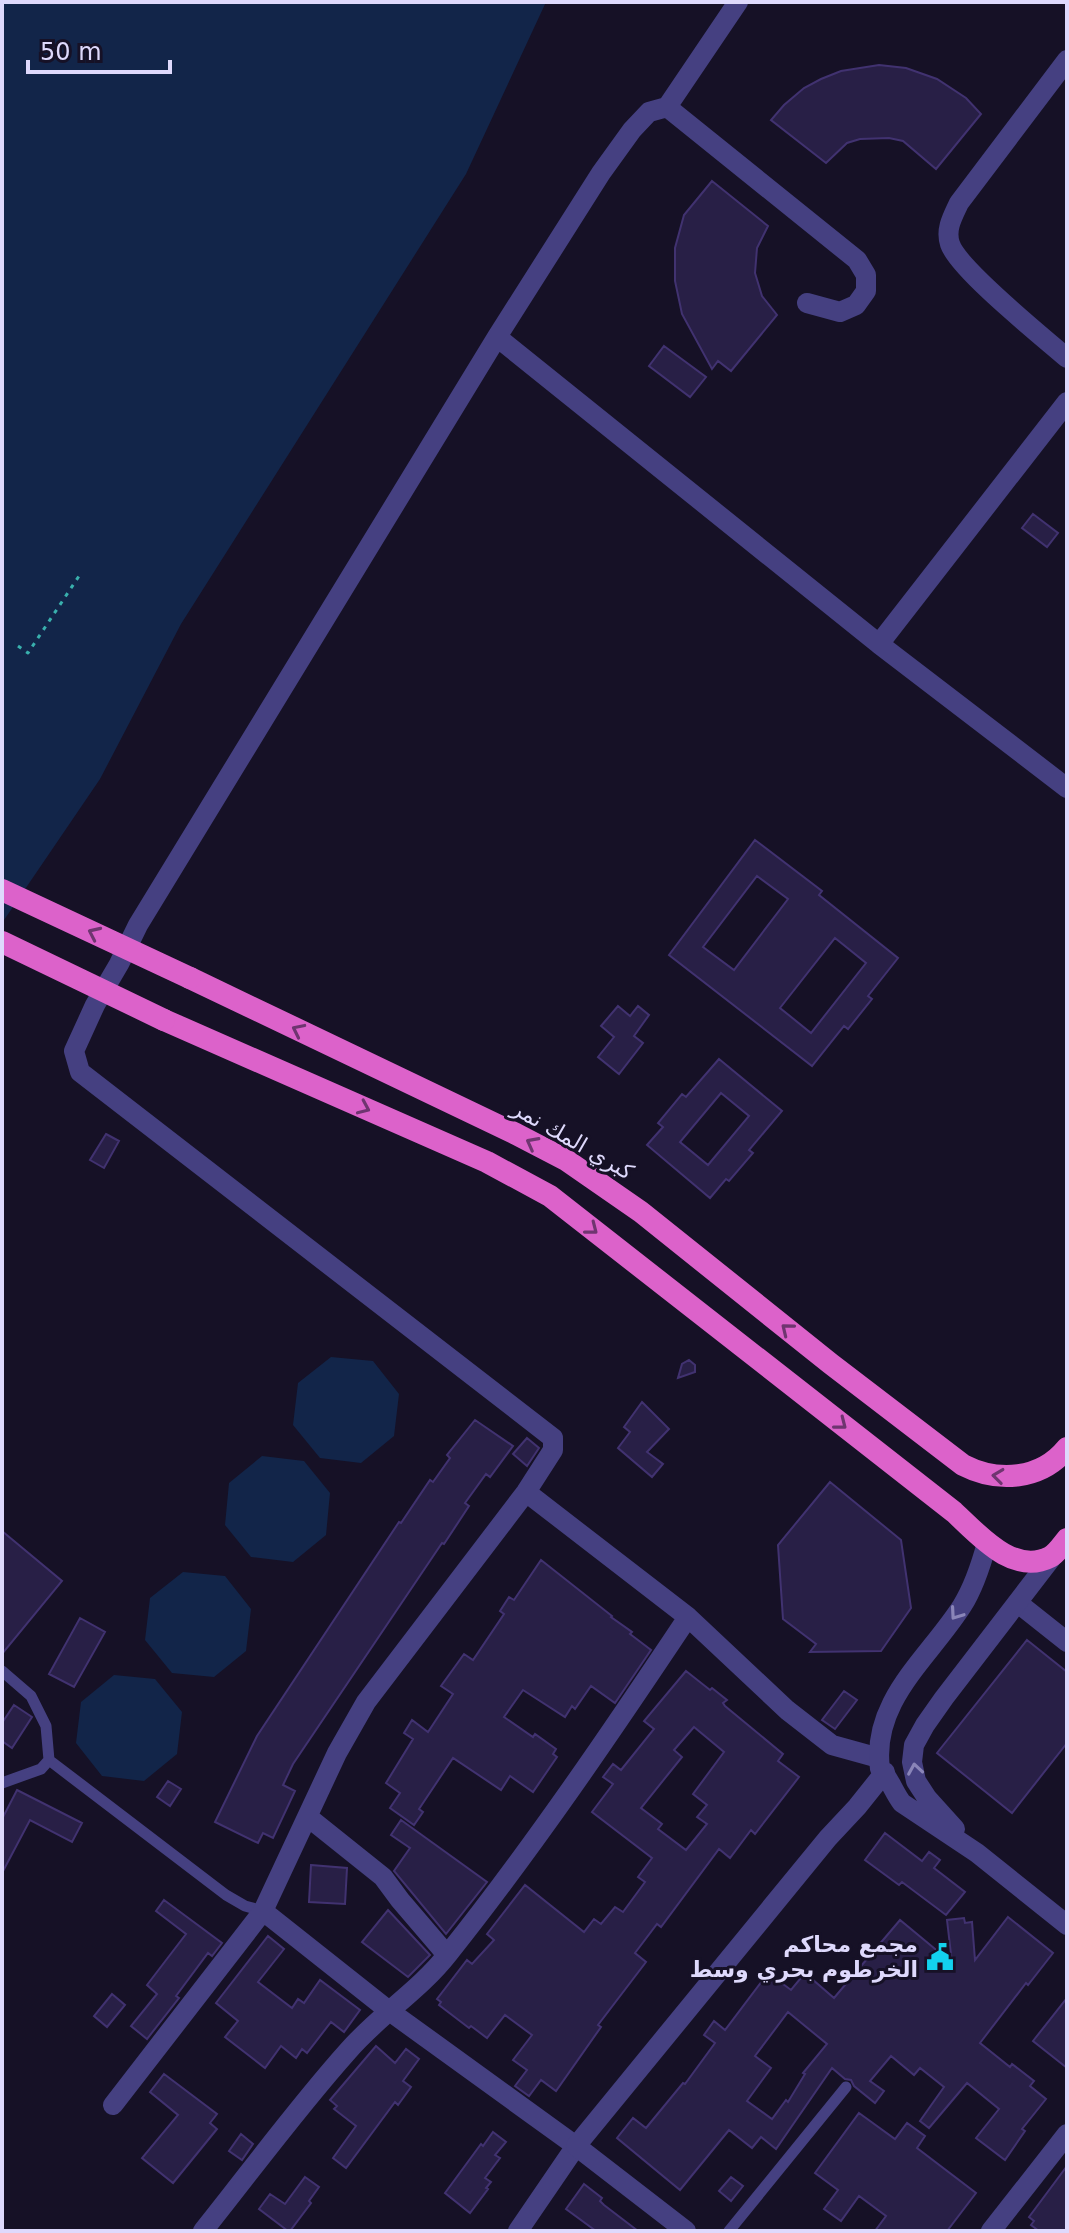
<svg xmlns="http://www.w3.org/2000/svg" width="1069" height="2233" font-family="'DejaVu Sans',Cairo,sans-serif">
<rect width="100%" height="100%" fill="#161126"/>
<path fill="#122549" d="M 2,2 L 546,2 L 466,174 L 181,624 L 100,779 L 2,923 Z
M 331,1357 L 373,1361 L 399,1394 L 394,1436 L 361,1463 L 320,1458 L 293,1425 L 298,1383 Z
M 262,1456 L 304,1461 L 330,1493 L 326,1535 L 293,1562 L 251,1557 L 225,1525 L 229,1483 Z
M 183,1572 L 225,1576 L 251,1609 L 246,1651 L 214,1677 L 172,1673 L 145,1640 L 150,1598 Z
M 114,1675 L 155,1679 L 182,1712 L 177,1754 L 144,1781 L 102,1776 L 76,1743 L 81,1702 Z"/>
<path fill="#281f46" stroke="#413270" stroke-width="2" fill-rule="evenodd" d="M 879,65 L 906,68 L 937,79 L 966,98 L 981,114 L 936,169 L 903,141 L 889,138 L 860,139 L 847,143 L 826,163 L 771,120 L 784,105 L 804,88 L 821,79 L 841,71 Z
M 712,181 L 768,226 L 757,248 L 755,273 L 762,296 L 777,315 L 731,371 L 718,361 L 712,369 L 682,314 L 675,281 L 675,248 L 684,215 Z
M 664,346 L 706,377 L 690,397 L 649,366 Z
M 1033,514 L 1058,533 L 1047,547 L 1022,528 Z
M 755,840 L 822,891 L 819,895 L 898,958 L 868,996 L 872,999 L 848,1029 L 844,1026 L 812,1066 L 669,955 ZM 757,876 L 788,899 L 734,970 L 703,947 ZM 835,938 L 866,963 L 811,1033 L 780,1008 Z
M 618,1006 L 630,1016 L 638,1006 L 649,1015 L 634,1036 L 643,1043 L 619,1074 L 598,1057 L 614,1037 L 601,1026 Z
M 719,1059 L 782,1111 L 749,1150 L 753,1153 L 729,1181 L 726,1179 L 710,1198 L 647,1145 L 663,1127 L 658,1123 L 682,1094 L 686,1097 ZM 721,1093 L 749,1116 L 708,1165 L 680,1142 Z
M 106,1134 L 119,1141 L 104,1168 L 90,1160 Z
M 689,1360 L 695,1365 L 695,1372 L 678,1378 L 682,1364 Z
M 642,1402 L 669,1429 L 647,1452 L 663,1464 L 652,1477 L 618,1448 L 630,1432 L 624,1427 Z
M 475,1420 L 513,1446 L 490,1477 L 486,1474 L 465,1503 L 469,1506 L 444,1544 L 442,1543 L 293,1764 L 283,1785 L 295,1791 L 273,1838 L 263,1833 L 258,1843 L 215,1822 L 257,1736 L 399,1522 L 401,1523 L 430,1480 L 433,1482 L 450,1458 L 447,1455 Z
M 527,1438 L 539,1448 L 527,1466 L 513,1454 Z
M 830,1482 L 901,1540 L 911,1608 L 881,1651 L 810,1652 L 816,1644 L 783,1619 L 778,1545 Z
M 2,1531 L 62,1581 L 2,1654 Z
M 541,1560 L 612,1616 L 611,1617 L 632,1632 L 630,1634 L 651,1650 L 615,1703 L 591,1686 L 575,1709 L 572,1706 L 565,1717 L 523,1690 L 504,1717 L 533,1737 L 535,1734 L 556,1749 L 553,1754 L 557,1757 L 533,1792 L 510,1776 L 501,1790 L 453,1758 L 419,1809 L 423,1812 L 414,1825 L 390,1808 L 400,1793 L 386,1783 L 413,1739 L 404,1733 L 412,1720 L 428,1732 L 453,1694 L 441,1686 L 464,1654 L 473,1660 L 504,1614 L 500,1611 L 509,1597 L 514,1600 Z
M 80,1618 L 105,1632 L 74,1687 L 49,1674 Z
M 1027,1640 L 1067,1672 L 1067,1743 L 1012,1813 L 937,1753 Z
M 686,1671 L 710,1690 L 712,1688 L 727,1700 L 723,1703 L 725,1706 L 783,1754 L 778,1761 L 799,1777 L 755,1834 L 751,1830 L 730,1858 L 719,1849 L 661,1927 L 657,1924 L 635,1953 L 646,1962 L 598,2025 L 601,2027 L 556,2091 L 541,2080 L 529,2096 L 515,2086 L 527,2070 L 513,2060 L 532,2035 L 505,2015 L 487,2038 L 471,2026 L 469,2028 L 439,2005 L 441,2002 L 437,1999 L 467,1960 L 472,1964 L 494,1940 L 487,1934 L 525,1885 L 584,1932 L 594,1919 L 601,1924 L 615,1907 L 623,1912 L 645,1882 L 638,1877 L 652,1858 L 592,1812 L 613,1784 L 603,1777 L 613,1764 L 621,1770 L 654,1729 L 644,1721 ZM 694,1727 L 724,1752 L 693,1794 L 707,1805 L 697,1817 L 707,1824 L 686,1850 L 658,1829 L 662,1824 L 641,1808 L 682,1757 L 674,1750 Z
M 844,1691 L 857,1700 L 835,1729 L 822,1720 Z
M 14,1705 L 32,1717 L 12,1748 L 2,1741 L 2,1723 Z
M 168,1781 L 181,1789 L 170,1806 L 157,1797 Z
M 17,1790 L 82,1823 L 72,1842 L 30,1820 L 2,1873 L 2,1819 Z
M 401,1820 L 487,1882 L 446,1934 L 394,1871 L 410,1848 L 391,1835 Z
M 885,1833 L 922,1861 L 929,1852 L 940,1860 L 934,1868 L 965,1892 L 946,1915 L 902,1882 L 899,1885 L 865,1860 Z
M 311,1865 L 347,1868 L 345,1904 L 309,1902 Z
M 164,1900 L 222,1943 L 212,1956 L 208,1953 L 176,1996 L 179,1998 L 147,2039 L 131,2026 L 157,1994 L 147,1985 L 186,1934 L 156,1911 Z
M 388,1910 L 430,1955 L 408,1977 L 362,1942 Z
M 1008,1917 L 1053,1953 L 1028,1985 L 1026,1983 L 980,2043 L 1010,2067 L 1012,2064 L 1034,2081 L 1030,2086 L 1046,2099 L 1022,2129 L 1025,2131 L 1005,2160 L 976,2138 L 999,2109 L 967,2083 L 929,2128 L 920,2121 L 944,2087 L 920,2068 L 914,2075 L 891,2056 L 870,2081 L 884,2091 L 875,2103 L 854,2086 L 851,2080 L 845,2079 L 832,2068 L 776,2149 L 761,2137 L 752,2148 L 729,2130 L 680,2190 L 617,2138 L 633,2118 L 646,2128 L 683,2083 L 685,2084 L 715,2043 L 704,2035 L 714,2021 L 725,2030 L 768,1973 L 791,1990 L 805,1973 L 834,1998 L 900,1920 L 952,1963 L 947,1920 L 964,1918 L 965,1923 L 972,1922 L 975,1960 ZM 788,2012 L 827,2044 L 803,2073 L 805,2074 L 788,2102 L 786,2100 L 772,2119 L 747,2101 L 771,2068 L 755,2056 Z
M 268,1936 L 284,1949 L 258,1982 L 292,2008 L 298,1999 L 304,2003 L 320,1980 L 360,2010 L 344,2032 L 331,2022 L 307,2053 L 302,2049 L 296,2058 L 281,2046 L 265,2068 L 225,2037 L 238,2021 L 216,2003 Z
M 112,1994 L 125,2005 L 107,2027 L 94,2016 Z
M 1067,1998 L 1067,2068 L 1033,2041 Z
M 376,2046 L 395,2063 L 406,2049 L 419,2059 L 403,2081 L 411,2087 L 398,2105 L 395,2102 L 346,2168 L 333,2158 L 356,2126 L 334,2109 L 337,2106 L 330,2100 Z
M 164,2074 L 217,2114 L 210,2123 L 217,2129 L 173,2183 L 142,2158 L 178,2115 L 150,2092 Z
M 859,2113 L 895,2139 L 907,2123 L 925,2136 L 917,2148 L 976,2193 L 947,2231 L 875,2231 L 886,2216 L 859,2196 L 841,2221 L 824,2209 L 838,2190 L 815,2173 Z
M 493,2132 L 506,2142 L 495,2155 L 500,2158 L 485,2178 L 491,2182 L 486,2188 L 488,2189 L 470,2213 L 445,2193 L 481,2144 L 483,2146 Z
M 241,2134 L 253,2144 L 242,2160 L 229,2151 Z
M 1067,2166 L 1067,2231 L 1039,2231 L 1031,2225 L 1034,2221 L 1029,2217 Z
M 305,2177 L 319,2187 L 309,2201 L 311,2203 L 290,2231 L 288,2231 L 259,2209 L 270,2194 L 285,2204 Z
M 731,2177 L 743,2186 L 731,2201 L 719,2191 Z
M 584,2184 L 602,2198 L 600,2201 L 604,2205 L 638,2231 L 596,2231 L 566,2209 Z"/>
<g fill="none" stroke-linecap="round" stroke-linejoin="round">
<path stroke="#39b0ad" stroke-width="3" stroke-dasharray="4 6" stroke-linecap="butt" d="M 18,646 L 28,653 L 79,576"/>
<path stroke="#454081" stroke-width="11" d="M 2,1671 L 31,1696 L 46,1726 L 49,1760 L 41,1769 L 2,1783
M 49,1760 L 226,1895 L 245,1906 L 263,1911
M 729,2231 L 846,2087"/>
<path stroke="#454081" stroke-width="20" d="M 1067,60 L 959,203 C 953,216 945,229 950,244 C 958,269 1043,337 1067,358
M 667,107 L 857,260 L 866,275 L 866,291 L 856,305 L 840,312 L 807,303
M 497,337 L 879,644 L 1067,788
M 879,644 L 1067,402
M 526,1492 L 688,1617 L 787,1710 L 832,1745 L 879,1758
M 1018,1603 L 1067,1642
M 308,1817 L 383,1877 L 400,1900 L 447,1955
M 263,1911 L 388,2010 L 576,2146 L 518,2231
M 113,2105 L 263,1911 L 337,1753 L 366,1702 L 526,1492 L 553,1450 L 553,1438 L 80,1072 L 74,1051 L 95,1005 L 119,964 L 138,925 L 497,337 L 601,173 L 632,130 L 649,112 L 667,107 L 738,2
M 203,2231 C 251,2171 297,2108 348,2051 C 379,2015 419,1991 448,1954 C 534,1846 612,1731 688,1617"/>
<path stroke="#454081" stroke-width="20" d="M 987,1543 C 981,1565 974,1587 962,1606 C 928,1659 871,1701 880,1769 C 888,1775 894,1793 902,1803 L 977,1853 L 1067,1925
M 955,1829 L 927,1798 L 916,1781 L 912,1762 L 914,1745 L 925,1725 L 944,1698 L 1053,1556
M 686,2231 L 576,2146 L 828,1838 L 857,1807 L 885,1772
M 991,2231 L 1067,2134"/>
<path stroke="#dc62ca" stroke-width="22" d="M 190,978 L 516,1134 L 566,1160 L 641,1212 L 831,1364 L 963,1465 C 998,1483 1041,1480 1067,1448
M 164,1020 L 487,1162 L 550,1196 L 954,1512 C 978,1534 1013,1576 1050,1557 C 1057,1553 1062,1545 1067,1539"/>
<path stroke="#dc62ca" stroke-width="22" d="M 2,890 L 190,978
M 2,942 L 164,1020"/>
</g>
<defs><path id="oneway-chevron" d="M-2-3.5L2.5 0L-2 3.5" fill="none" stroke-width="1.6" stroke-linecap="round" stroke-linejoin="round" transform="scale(2)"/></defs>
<g stroke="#6f3570">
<use href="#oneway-chevron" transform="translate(94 933) rotate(-155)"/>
<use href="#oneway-chevron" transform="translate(298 1030) rotate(-154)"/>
<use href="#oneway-chevron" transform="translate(364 1108) rotate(24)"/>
<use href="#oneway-chevron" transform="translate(532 1143) rotate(-152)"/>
<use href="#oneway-chevron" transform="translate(592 1229) rotate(38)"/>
<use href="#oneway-chevron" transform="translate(787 1329) rotate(-141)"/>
<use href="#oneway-chevron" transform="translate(841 1424) rotate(38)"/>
<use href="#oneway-chevron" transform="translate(998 1476) rotate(-173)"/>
</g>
<g stroke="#8a85b8">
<use href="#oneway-chevron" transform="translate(956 1614) rotate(125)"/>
<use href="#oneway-chevron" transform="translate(915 1769) rotate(-99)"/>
</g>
<defs>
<g id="civic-bare" transform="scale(2.16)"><path d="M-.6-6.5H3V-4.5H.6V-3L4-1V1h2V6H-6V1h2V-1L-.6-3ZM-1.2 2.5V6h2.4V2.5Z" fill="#13d1ee" stroke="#161126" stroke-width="2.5" paint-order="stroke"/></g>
</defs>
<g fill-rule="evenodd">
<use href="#civic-bare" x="940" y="1957"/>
</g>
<g text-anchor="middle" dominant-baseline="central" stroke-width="6" stroke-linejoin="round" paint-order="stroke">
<g font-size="22" fill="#ded9fc" stroke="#161126">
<text transform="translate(573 1140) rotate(30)">كبري المك نمر</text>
</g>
<g font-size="22" font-weight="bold" fill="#ded9fc" stroke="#161126" text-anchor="end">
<text x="918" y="1944">مجمع محاكم<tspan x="918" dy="25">الخرطوم بحري وسط</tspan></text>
</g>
</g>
<rect width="1069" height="2233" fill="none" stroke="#ded9fc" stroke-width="8"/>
<path d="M28 60v12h142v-12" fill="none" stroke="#ded9fc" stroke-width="4"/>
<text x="40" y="60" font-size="24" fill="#ded9fc" stroke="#161126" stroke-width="6" paint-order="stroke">50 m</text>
</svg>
